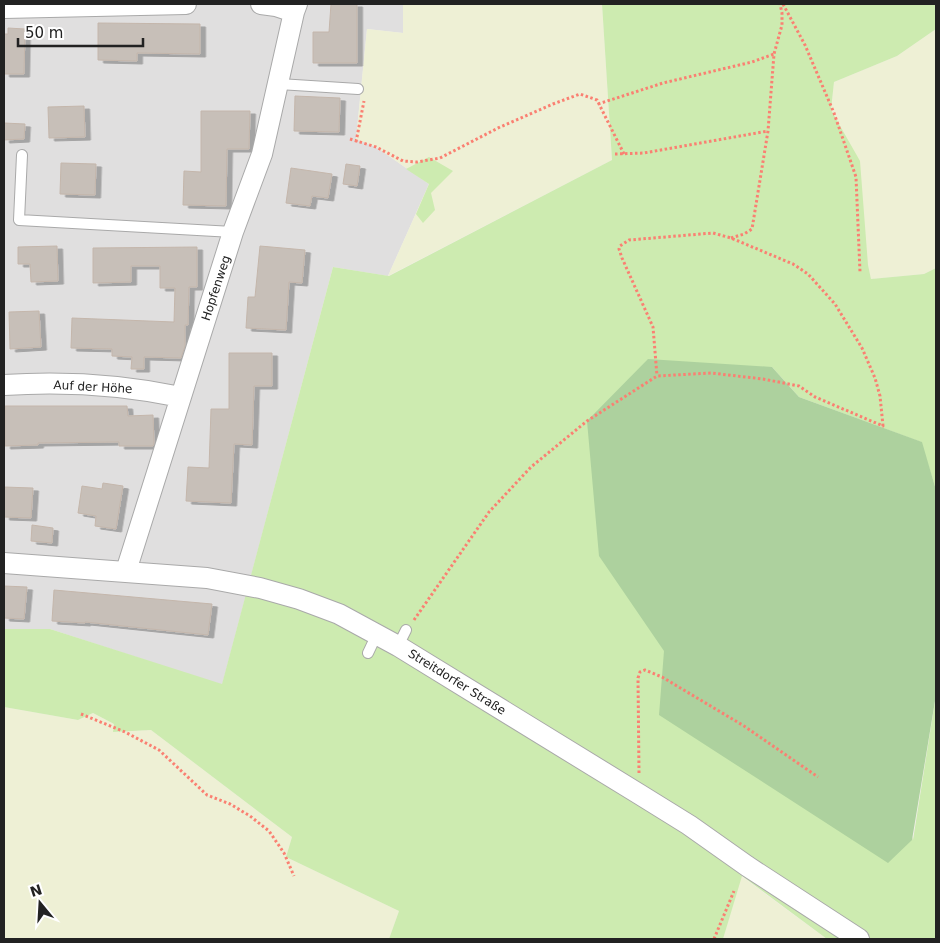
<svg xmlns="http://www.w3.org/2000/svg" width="940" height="943" font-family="'DejaVu Sans',sans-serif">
<defs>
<filter id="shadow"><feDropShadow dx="5.5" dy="3" stdDeviation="0" flood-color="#0004"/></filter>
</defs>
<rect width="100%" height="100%" fill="#f2efe9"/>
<path fill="#e0dfdf" d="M 4,4 L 403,4 L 403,33 L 367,29 L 356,139 L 376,147 L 429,184 L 388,276 L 333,267 L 222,685 L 50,629 L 4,629 Z"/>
<path fill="#eef0d5" d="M 403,4 L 602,4 L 612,160 L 388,276 L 429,184 L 376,147 L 356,139 L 367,29 L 403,33 Z
M 936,29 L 936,268 L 924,274 L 871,279 L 831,110 L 834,82 L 897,56 Z
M 4,707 L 78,720 L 93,713 L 114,724 L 114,732 L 151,730 L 292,837 L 286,857 L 399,911 L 389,939 L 4,939 Z
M 741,876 L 827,939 L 723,939 Z"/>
<path fill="#cdebb0" d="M 602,4 L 936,4 L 936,29 L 897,56 L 834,82 L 831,110 L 860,161 L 868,265 L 871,279 L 924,274 L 936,268 L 936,490 L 921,442 L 799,397 L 772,367 L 913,840 L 936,695 L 936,939 L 827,939 L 742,876 L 723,939 L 389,939 L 399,911 L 286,857 L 292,837 L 151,730 L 113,732 L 114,724 L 93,713 L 78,720 L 4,707 L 4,629 L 50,629 L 222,684 L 333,267 L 389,276 L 612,160 Z
M 429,157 L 453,171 L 431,193 L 435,210 L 423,223 L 416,214 L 429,184 L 406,169 Z"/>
<path fill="#add19e" d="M 648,359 L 772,367 L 799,397 L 922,442 L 936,490 L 936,695 L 912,840 L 888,863 L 659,715 L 664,651 L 599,556 L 587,421 Z"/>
<path fill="#c7bfb8" stroke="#c4b6ab" filter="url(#shadow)" d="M 331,4 L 357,4 L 357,63 L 313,63 L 313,32 L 329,32 Z
M 98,23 L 200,24 L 200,54 L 137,53 L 137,61 L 98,60 Z
M 8,28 L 25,29 L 24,74 L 4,74 L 4,34 L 8,34 Z
M 295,96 L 340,98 L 339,132 L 294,131 Z
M 84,106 L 85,137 L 49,138 L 48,107 Z
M 201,111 L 250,111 L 249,149 L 227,149 L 226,206 L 183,205 L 184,171 L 201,172 Z
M 4,123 L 25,124 L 24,139 L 4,140 Z
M 61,163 L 96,164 L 95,195 L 60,194 Z
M 346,164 L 360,166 L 357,186 L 343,184 Z
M 291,168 L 332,174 L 328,198 L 312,196 L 310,206 L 286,203 Z
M 57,246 L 58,281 L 31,282 L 30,264 L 18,264 L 18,247 Z
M 260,246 L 305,250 L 302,283 L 289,282 L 286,330 L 246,328 L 248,297 L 255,297 Z
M 197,247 L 197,287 L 189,287 L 188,325 L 185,325 L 185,346 L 181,358 L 144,357 L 144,369 L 131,369 L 132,357 L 112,356 L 112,349 L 71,348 L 72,318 L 174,322 L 175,288 L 160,288 L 160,266 L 131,266 L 131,282 L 93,283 L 93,248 Z
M 39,311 L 41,347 L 10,349 L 9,312 Z
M 229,353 L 272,353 L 272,386 L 254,386 L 252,445 L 234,444 L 231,503 L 186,501 L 188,467 L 209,468 L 211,409 L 229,409 Z
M 5,406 L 127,406 L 128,416 L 153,415 L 154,444 L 153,446 L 119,446 L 119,442 L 38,443 L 38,445 L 5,446 Z
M 103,483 L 123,486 L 116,529 L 95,526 L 96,516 L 78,513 L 82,486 L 102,489 Z
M 4,487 L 33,488 L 31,518 L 4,517 Z
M 32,525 L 53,528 L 52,543 L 31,541 Z
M 4,586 L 27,587 L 24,619 L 4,618 Z
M 54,590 L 212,604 L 208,635 L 85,622 L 85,623 L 52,621 Z"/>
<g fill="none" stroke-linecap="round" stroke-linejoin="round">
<g stroke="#a9a9a9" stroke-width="12">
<path id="service" d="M 279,84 L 358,89
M 22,155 L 19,220 L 233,232
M 398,646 L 406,630
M 368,653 L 377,634"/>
</g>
<g stroke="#a9a9a9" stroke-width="22">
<path id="minor" d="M 261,4 L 276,6 L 294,12
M 4,8 L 186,4
M 4,385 C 63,381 124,385 181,397
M 4,563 L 207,578 L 260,588 L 299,599 L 339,614 L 398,646 L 639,794 L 689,825 L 747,866 L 859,939
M 126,571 L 233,232 L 262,154 L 294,12 L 297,4"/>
</g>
<path stroke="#fa8072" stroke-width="3" stroke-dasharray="2.5 2.5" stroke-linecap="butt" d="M 783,4 L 805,45 L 834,113 L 856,177 L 860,272
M 598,104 L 663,83 L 752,62 L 774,54
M 350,139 L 376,147 L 403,161 L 417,162 L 440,158 L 500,127 L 553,104 L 580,94 L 597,100 L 624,154
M 356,142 L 364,101
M 615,154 L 644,153 L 768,131
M 731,238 L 744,234 L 752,229 L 768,131 L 774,54 L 782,25 L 782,13 L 780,4
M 414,620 L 489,512 L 531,467 L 587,421 L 657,376 L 711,373 L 763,379 L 799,386 L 815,397 L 883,426 L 880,396 L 875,378 L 862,348 L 835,304 L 808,274 L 793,264 L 731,238 L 713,233 L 629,240 L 620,246 L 619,249 L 622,258 L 653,327 L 657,376
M 81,714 L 125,732 L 159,750 L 207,795 L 230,804 L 250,816 L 269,831 L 284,853 L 294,876
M 639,773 L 638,678 L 640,672 L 645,670 L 662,677 L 744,726 L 818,777
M 714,939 L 734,891"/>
<use href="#service" stroke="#fff" stroke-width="10"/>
<use href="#minor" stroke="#fff" stroke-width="20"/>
</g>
<g text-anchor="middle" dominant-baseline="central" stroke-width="4" stroke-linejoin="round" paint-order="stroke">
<g font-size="12" fill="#222" stroke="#fff">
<text transform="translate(216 288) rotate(-72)">Hopfenweg</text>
<text transform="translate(93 387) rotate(3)">Auf der Höhe</text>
<text transform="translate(457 682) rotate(32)">Streitdorfer Straße</text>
</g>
</g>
<rect width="940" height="943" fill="none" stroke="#222222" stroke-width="10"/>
<g transform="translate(40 903) rotate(342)" stroke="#ffffff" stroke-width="4" paint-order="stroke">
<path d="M0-4L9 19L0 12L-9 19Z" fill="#222222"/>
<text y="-8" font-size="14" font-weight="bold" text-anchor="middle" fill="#222222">N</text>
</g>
<path d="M18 38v8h125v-8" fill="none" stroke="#222222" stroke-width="2.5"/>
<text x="25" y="38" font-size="15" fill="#222222" stroke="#ffffff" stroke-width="4" paint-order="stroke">50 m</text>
</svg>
